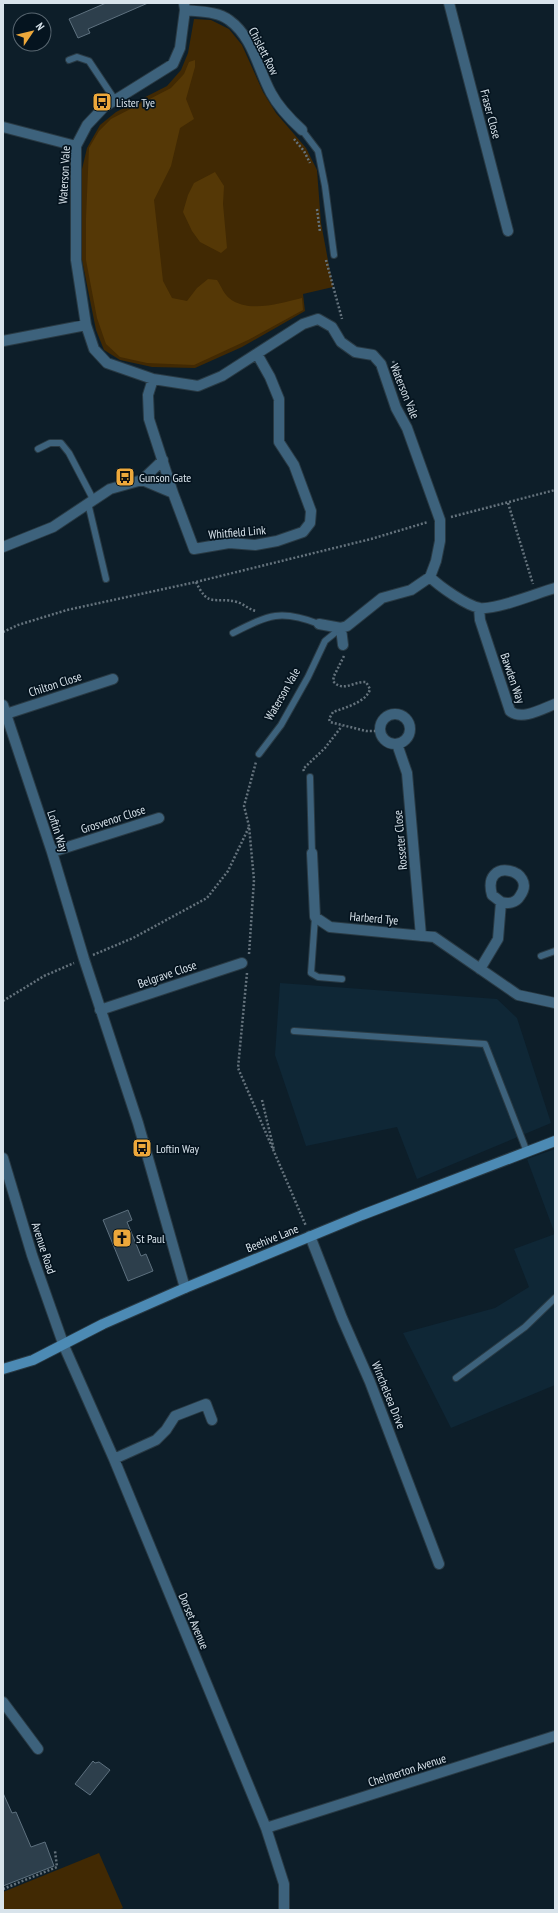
<svg xmlns="http://www.w3.org/2000/svg" width="558" height="1913" font-family="'PT Sans Narrow',sans-serif">
<rect width="100%" height="100%" fill="#0d1e29"/>
<path fill="#0f2736" d="M 280,983 L 497,999 L 517,1018 L 551,1123 L 417,1179 L 397,1127 L 306,1146 L 275,1055 Z
M 555,1149 L 555,1385 L 451,1428 L 403,1333 L 495,1308 L 529,1287 L 514,1249 L 555,1234 L 527,1159 Z"/>
<path fill="#412903" d="M 194,19 L 211,20 L 229,29 L 242,45 L 263,92 L 276,113 L 306,148 L 317,170 L 321,223 L 333,287 L 303,294 L 305,311 L 242,347 L 195,368 L 152,367 L 120,360 L 104,350 L 96,330 L 82,260 L 82,169 L 87,148 L 100,125 L 116,112 L 167,86 L 181,70 L 188,53 Z
M 99,1853 L 123,1908 L 118,1910 L 3,1910 L 3,1892 Z"/>
<path fill="#553806" d="M 195,60 L 195,67 L 186,99 L 194,119 L 180,128 L 171,166 L 154,200 L 163,281 L 172,298 L 187,301 L 197,288 L 208,279 L 217,280 C 221,286 224,294 229,298 C 248,314 281,303 302,298 L 303,310 L 248,340 L 194,365 L 147,363 L 120,357 L 106,344 L 97,318 L 86,260 L 86,218 L 89,148 L 99,131 L 111,119 L 171,88 L 184,74 L 189,62 Z
M 215,172 L 224,186 L 223,204 L 227,248 L 221,253 L 200,242 L 192,231 L 183,212 L 188,195 L 194,183 Z"/>
<path fill="#2d3f4c" stroke="#5e717f" d="M 106,3 L 148,3 L 88,29 L 90,33 L 78,38 L 69,19 Z
M 128,1210 L 132,1220 L 127,1222 L 141,1256 L 146,1254 L 153,1271 L 128,1281 L 103,1220 Z
M 93,1761 L 95,1763 L 99,1762 L 110,1770 L 90,1795 L 75,1784 Z
M 3,1793 L 12,1813 L 16,1812 L 31,1847 L 45,1842 L 54,1866 L 3,1886 Z"/>
<g fill="none" stroke-linecap="round" stroke-linejoin="round">
<g stroke="#293a44" stroke-width="8">
<path id="lane" d="M 69,60 L 77,57 L 89,61 L 115,100
M 302,130 L 318,151 L 325,186 L 334,255
M 38,449 L 50,443 L 61,443 L 69,453 L 93,499
M 88,503 L 106,579
M 233,633 C 269,615 280,609 319,624
M 259,754 L 281,725 L 308,677 L 325,641 L 341,628
M 310,777 L 312,853
M 315,917 L 311,973 L 318,977 L 342,979
M 541,956 L 555,951
M 294,1031 L 485,1044 L 527,1152
M 456,1378 L 525,1327 L 555,1298"/>
</g>
<g stroke="#293a44" stroke-width="12">
<path id="street" d="M 184,3 L 185,10 L 180,48 L 173,64 L 104,107 L 87,125 L 76,146 L 76,260 L 86,325 L 94,349 L 107,363 L 153,379 L 198,386 L 222,376 L 303,324 L 318,319 L 332,327 L 341,342 L 355,352 L 373,355 L 381,364 L 396,408 L 407,428 L 440,520 L 440,541 L 436,561 L 430,577 L 411,590 L 382,598 L 347,626 L 341,628 L 319,624
M 449,3 L 508,231
M 185,10 C 199,12 217,11 229,20 C 253,37 258,69 271,93 C 279,108 290,119 302,130
M 3,127 L 76,146
M 3,341 L 86,325
M 153,379 L 148,395 L 149,419 L 173,493 L 194,549 L 229,543 L 255,545 L 277,541 L 303,532 L 310,523 L 311,511 L 294,465 L 279,442 L 279,399 L 270,377 L 257,354
M 142,480 L 173,493
M 3,547 L 53,527 L 110,489 L 142,480 L 163,460
M 430,577 C 439,586 467,606 480,608 C 497,610 537,593 555,588
M 479,608 L 480,620 L 510,711 C 521,721 542,709 555,704
M 341,628 L 343,645
M 3,705 L 52,852 L 84,959 L 138,1123 L 185,1288
M380 729a15 15 0 1 1 30 0a15 15 0 1 1-30 0Z
M 6,714 L 113,679
M 397,744 L 407,773 L 421,936
M 52,852 L 159,818
M 312,853 L 315,917 L 330,927 L 434,937 L 518,995 L 555,1003
M 480,969 L 498,939 L 501,902 C 508,904 516,903 520,896 C 539,870 481,855 492,895 L 501,902
M 100,1010 L 242,963
M 3,1158 L 32,1255 L 64,1346 L 114,1459 L 266,1828 L 284,1884 L 284,1910
M 310,1236 L 342,1318 L 370,1382 L 439,1564
M 114,1459 L 156,1440 L 166,1430 L 175,1416 L 206,1404 L 212,1420
M 3,1702 L 38,1749
M 266,1828 L 555,1736"/>
</g>
<g stroke="#293a44" stroke-width="12">
<path id="secondary" d="M 3,1369 L 33,1360 L 103,1324 L 185,1288 L 362,1215 L 555,1141"/>
</g>
<path stroke="#65737d" stroke-width="2.5" stroke-dasharray="2 2" stroke-linecap="butt" d="M 294,139 L 304,151 L 310,163
M 317,209 L 320,232
M 326,260 L 342,319
M 393,361 L 416,417
M 508,503 L 533,584
M 451,517 L 555,490
M 196,582 C 209,609 214,596 237,602 C 244,604 251,611 257,611
M 3,632 L 18,625 L 67,610 L 196,582 L 371,539 L 428,522
M 344,656 L 334,676 L 333,681 C 343,693 354,681 366,682 L 370,689 C 367,702 344,708 333,712 L 329,719 L 330,722 L 366,731 L 380,731
M 304,771 L 303,769 L 325,748 L 342,726
M 249,954 L 254,880 L 249,826 L 244,806 L 256,762
M 93,955 L 133,938 L 207,898 L 228,871 L 249,827
M 247,973 L 238,1068 L 306,1226
M 3,1001 L 44,976 L 74,963
M 262,1100 L 274,1150
M 3,1889 L 57,1867 L 55,1851"/>
<use href="#lane" stroke="#3d627c" stroke-width="6"/>
<use href="#street" stroke="#3d627c" stroke-width="10"/>
<use href="#secondary" stroke="#4c8ab4" stroke-width="10"/>
</g>
<defs>
<g id="bus-square" transform="scale(1)"><rect x="-9" y="-9" width="18" height="18" rx="4" fill="#eda83b" stroke="#05141f"/><path d="M-5-6H5V4H4V6H2V4H-2V6H-4V4H-5ZM-3.5-4V0h7V-4ZM-3.5 1.2v1.5H-2V1.2ZM2 1.2v1.5H3.5V1.2Z" fill="#111"/></g>
<g id="church-square" transform="scale(1)"><rect x="-9" y="-9" width="18" height="18" rx="4" fill="#eda83b" stroke="#05141f"/><path d="M-1.2-6h2.4v3.5h3.3v2.4h-3.3V6h-2.4V-.1h-3.3v-2.4h3.3Z" fill="#111"/></g>
</defs>
<g fill-rule="evenodd">
<use href="#bus-square" x="102" y="102"/>
<use href="#bus-square" x="125" y="477"/>
<use href="#bus-square" x="142" y="1148"/>
<use href="#church-square" x="122" y="1238"/>
</g>
<g text-anchor="middle" dominant-baseline="central" stroke-width="3.5" stroke-linejoin="round" paint-order="stroke">
<g font-size="12" fill="#d8e3eb" stroke="#05141f">
<text transform="translate(264 51) rotate(63)">Chislett Row</text>
<text transform="translate(491 114) rotate(75)">Fraser Close</text>
<text transform="translate(64 175) rotate(-87)">Waterson Vale</text>
<text transform="translate(405 391) rotate(68)">Waterson Vale</text>
<text transform="translate(237 532) rotate(-5)">Whitfield Link</text>
<text transform="translate(513 678) rotate(71)">Bawden Way</text>
<text transform="translate(55 684) rotate(-18)">Chilton Close</text>
<text transform="translate(282 694) rotate(-60)">Waterson Vale</text>
<text transform="translate(113 819) rotate(-18)">Grosvenor Close</text>
<text transform="translate(58 831) rotate(72)">Loftin Way</text>
<text transform="translate(400 840) rotate(-95)">Rosseter Close</text>
<text transform="translate(374 918) rotate(5)">Harberd Tye</text>
<text transform="translate(167 974) rotate(-19)">Belgrave Close</text>
<text transform="translate(272 1238) rotate(-22)">Beehive Lane</text>
<text transform="translate(44 1248) rotate(72)">Avenue Road</text>
<text transform="translate(389 1395) rotate(68)">Winchelsea Drive</text>
<text transform="translate(194 1621) rotate(67)">Dorset Avenue</text>
<text transform="translate(407 1770) rotate(-18)">Chelmerton Avenue</text>
</g>
<g font-size="12" fill="#d8e3eb" stroke="#05141f" text-anchor="start">
<text x="116" y="102">Lister Tye</text>
<text x="139" y="477">Gunson Gate</text>
<text x="156" y="1148">Loftin Way</text>
<text x="136" y="1238">St Paul</text>
</g>
</g>
<rect width="558" height="1913" fill="none" stroke="#d8e3eb" stroke-width="8"/>
<g transform="translate(32 32) rotate(55)"><circle r="19" fill="#05141f" stroke="#596771"/>
<path d="M0-3L7 15L0 10L-7 15Z" fill="#eda83b"/>
<text y="-6" font-size="11" font-weight="bold" text-anchor="middle" fill="#d8e3eb">N</text>
</g>
</svg>
